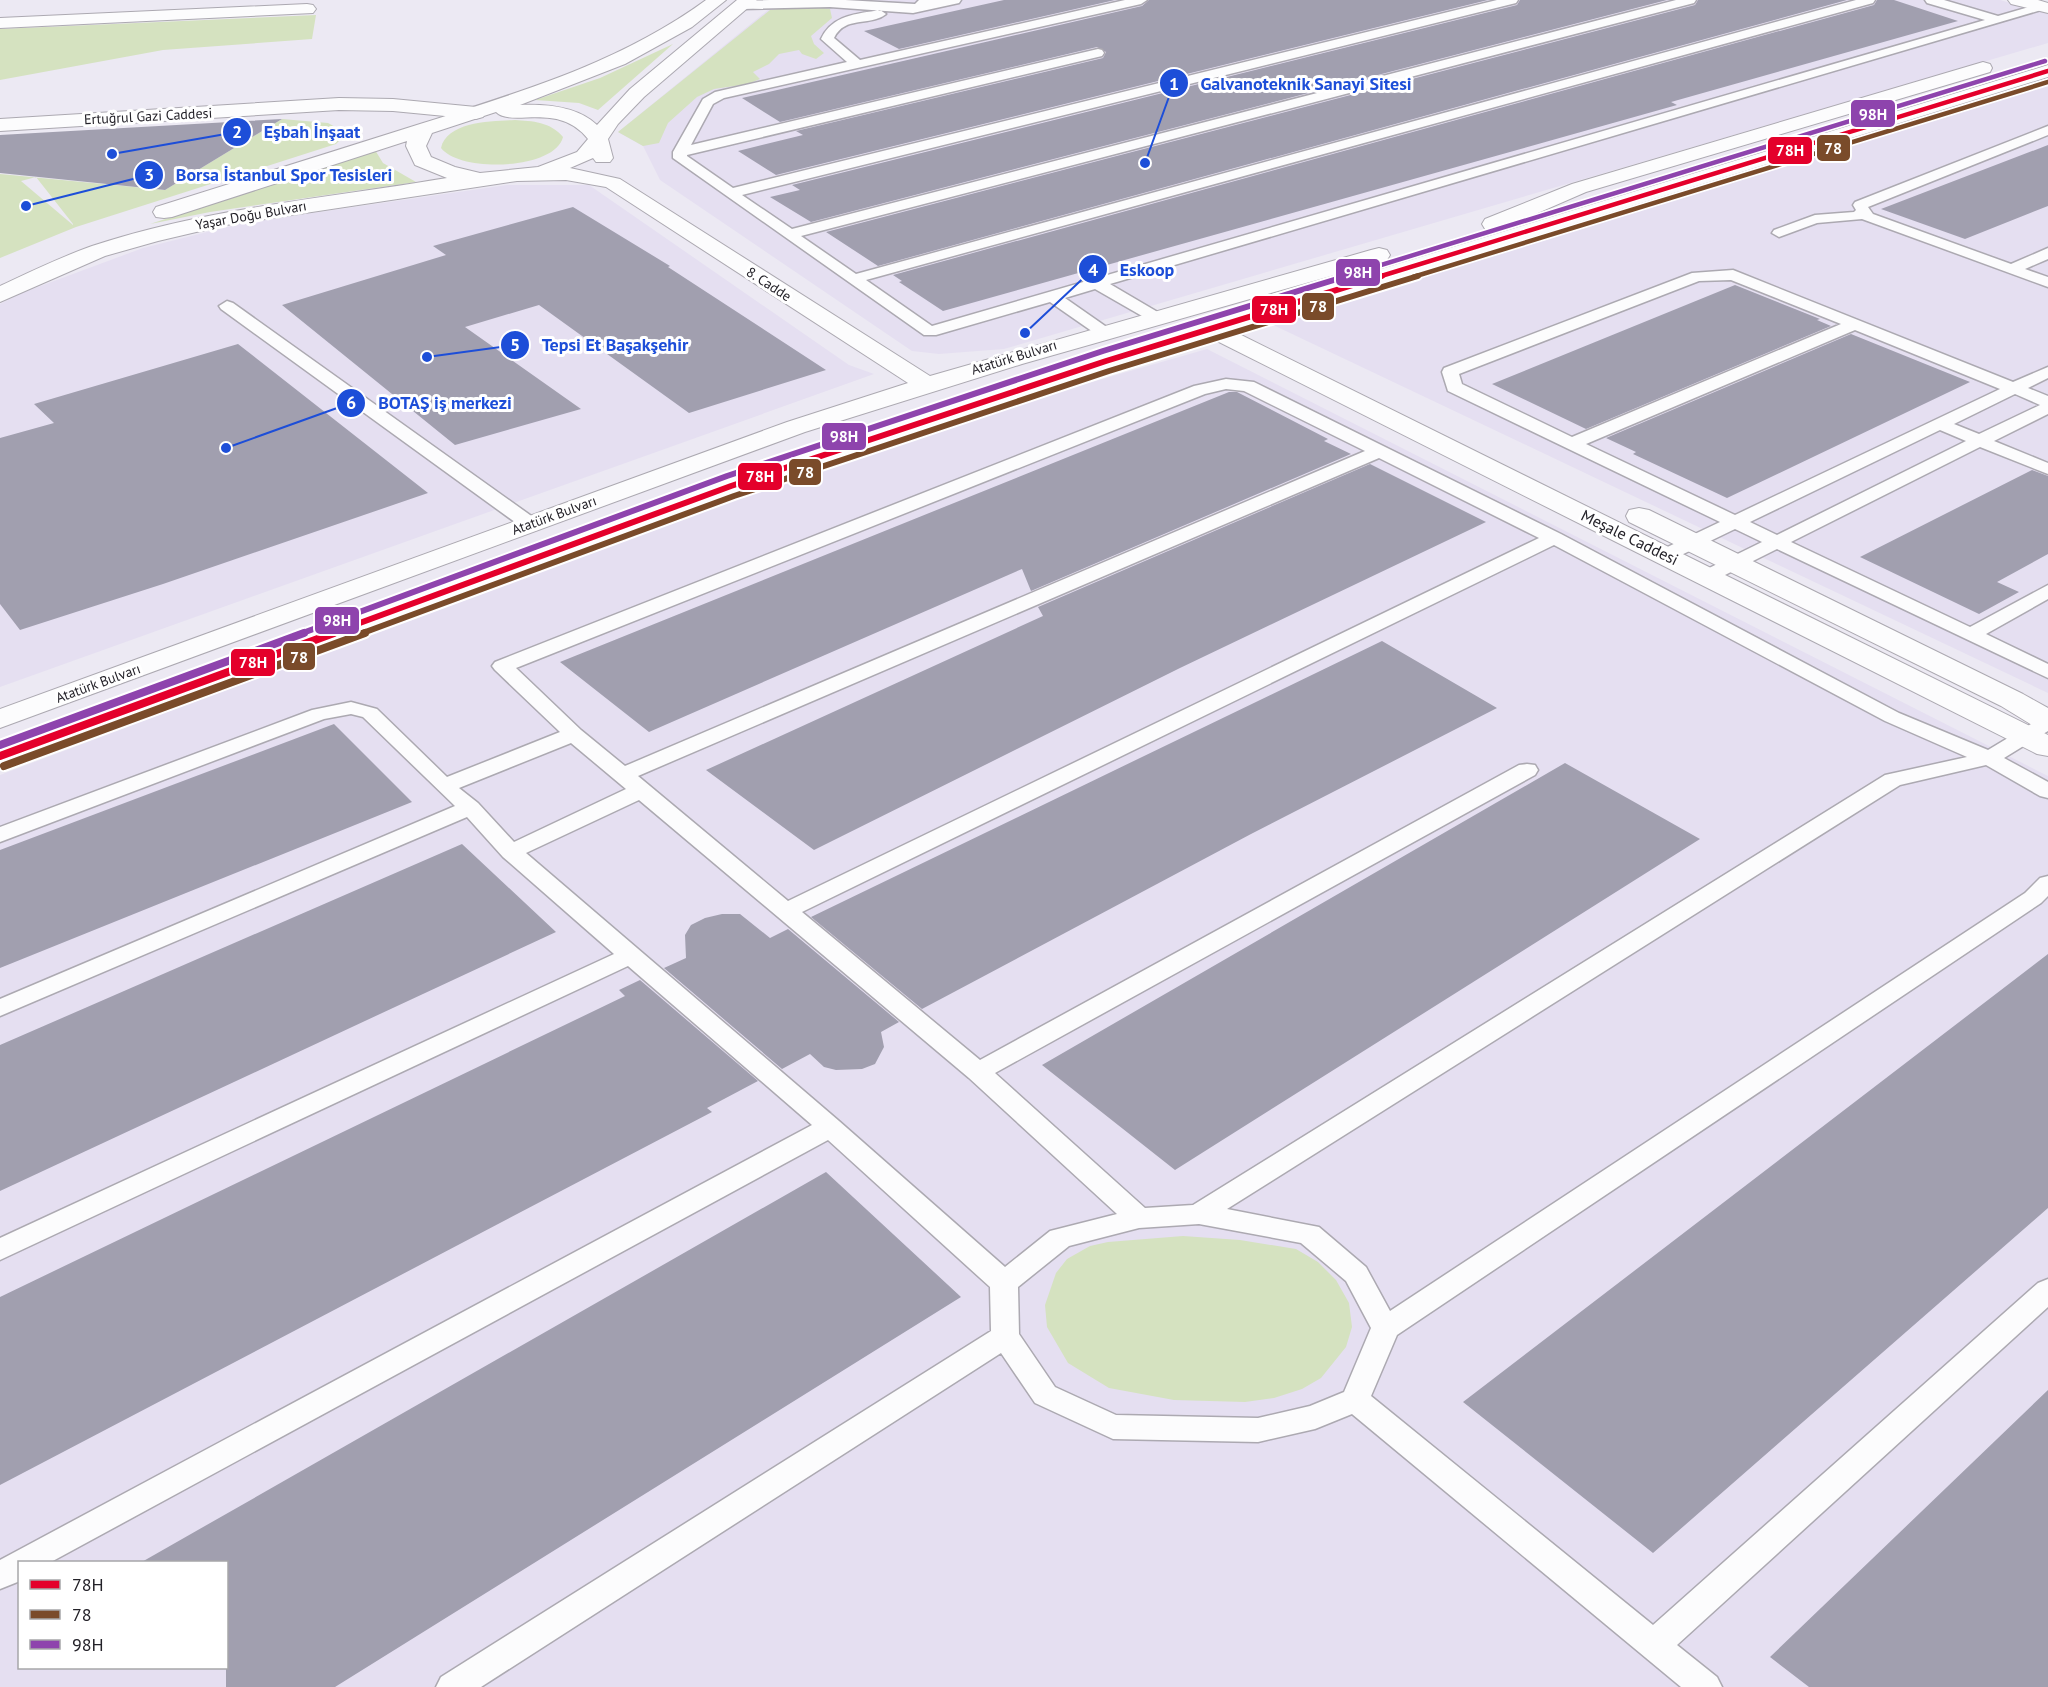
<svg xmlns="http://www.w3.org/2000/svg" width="2048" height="1687" font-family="'PT Sans',sans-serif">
<rect width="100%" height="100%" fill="#ece9f3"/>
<path fill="#e5dff1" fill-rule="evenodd" d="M 780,0 L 2000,0 L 2048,14 L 2048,43 L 1004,349 L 939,354 L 912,351 L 660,180 L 643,146 L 618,132 Z
M 2048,84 L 2048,693 L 1269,323 Z
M 507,185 L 589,185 L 849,365 L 874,374 L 0,687 L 0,304 L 19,294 L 143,248 L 243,223 Z
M 1207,349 L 2048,776 L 2048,1687 L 0,1687 L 0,775 L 896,438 ZM 20,1562 L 226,1562 L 226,1668 L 20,1668 Z"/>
<path fill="#d5e2c0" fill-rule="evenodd" d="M 806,5 L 830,9 L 832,18 L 811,36 L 814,44 L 824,53 L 816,59 L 802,54 L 799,50 L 779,54 L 769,64 L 753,72 L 760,79 L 748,84 L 714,89 L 697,97 L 668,123 L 659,143 L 643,146 L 618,132 L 770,10 Z
M 316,15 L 312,39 L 163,50 L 0,80 L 0,29 Z
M 673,44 L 598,110 L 579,103 L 535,100 L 600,78 Z
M 282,119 L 328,123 L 341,130 L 344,136 L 336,144 L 76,227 L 0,258 L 0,174 L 165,190 ZM 36,177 L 73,224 L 73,225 L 21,181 Z
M 515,120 C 532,121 551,122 563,137 C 555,170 460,173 441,148 C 447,121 493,121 515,120 Z
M 375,150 L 383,163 L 416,182 L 210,212 L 150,224 Z
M 1183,1236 L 1240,1240 L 1296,1249 L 1318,1262 L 1336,1280 L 1349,1303 L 1352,1327 L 1346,1347 L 1321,1378 L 1302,1389 L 1274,1398 L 1245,1402 L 1174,1400 L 1109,1388 L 1068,1363 L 1047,1327 L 1045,1305 L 1056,1273 L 1067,1259 L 1090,1246 L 1108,1242 Z"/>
<path fill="#a19faf" d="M 1004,0 L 1115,0 L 899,49 L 864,31 Z
M 1149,0 L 1488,0 L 776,175 L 738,151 L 803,135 L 796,131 L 1103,58 L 1106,52 L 1097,47 L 780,122 L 742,98 L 1142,6 Z
M 1520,0 L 1667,0 L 811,222 L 770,197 L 800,190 L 792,185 L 1517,5 Z
M 1698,0 L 1847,0 L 878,266 L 826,232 L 1695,5 Z
M 1877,0 L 1894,0 L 1958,21 L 1671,102 L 1677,105 L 943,311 L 899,282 L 902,281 L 893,275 L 1874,5 Z
M 282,119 L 165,190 L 0,173 L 0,135 Z
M 2048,145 L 2048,206 L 1965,239 L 1881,209 Z
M 573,207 L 670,266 L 668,267 L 826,370 L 689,413 L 539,305 L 465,327 L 581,409 L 455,445 L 282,305 L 446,255 L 433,246 Z
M 1735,285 L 1820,319 L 1817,320 L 1831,326 L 1586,429 L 1492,384 Z
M 1851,334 L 1970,382 L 1727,498 L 1633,454 L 1636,452 L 1606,438 Z
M 238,344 L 428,493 L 163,584 L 20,630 L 0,604 L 0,438 L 54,423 L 34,404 Z
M 1229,392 L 1237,392 L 1328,439 L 1324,441 L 1351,454 L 1031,591 L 1022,569 L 649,732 L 560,662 Z
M 1370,464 L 1486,522 L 1180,668 L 814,850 L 706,770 L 1043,616 L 1038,607 Z
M 2032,470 L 2048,476 L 2048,554 L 1997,582 L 2019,592 L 1979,614 L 1860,557 Z
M 1382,641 L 1497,708 L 1251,834 L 922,1009 L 811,917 Z
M 334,724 L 412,802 L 0,968 L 0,850 Z
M 1565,763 L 1700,839 L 1175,1170 L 1042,1065 Z
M 462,844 L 556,932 L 0,1191 L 0,1045 Z
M 722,914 L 740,914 L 770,938 L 788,929 L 899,1022 L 881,1032 L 884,1047 L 875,1064 L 862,1069 L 836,1070 L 824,1067 L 810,1054 L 782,1069 L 664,968 L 686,958 L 685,935 L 691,925 L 705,918 Z
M 2048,954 L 2048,1208 L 1653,1553 L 1463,1402 Z
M 640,980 L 758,1081 L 707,1108 L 712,1112 L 0,1485 L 0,1297 L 625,996 L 619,990 Z
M 826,1172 L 961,1297 L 335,1687 L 226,1687 L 226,1563 L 140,1563 Z
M 2048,1390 L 2048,1687 L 1809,1687 L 1770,1657 Z"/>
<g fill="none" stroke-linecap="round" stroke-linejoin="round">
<g stroke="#aca9b1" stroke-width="3">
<path id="service" d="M 770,0 L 845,0 L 915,4 L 919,0 L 961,0 L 959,3 L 913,13 L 830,7 L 742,9 L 736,5 L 742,1 Z
M 1125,0 L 1147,0 L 1141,4 L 724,98 L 713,104 L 691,145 L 1098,49 L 1102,50 L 1104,53 L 1102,56 L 687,155 L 687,156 L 733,188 L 1497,0 L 1518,0 L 1516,3 L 742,195 L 792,229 L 1676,0 L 1696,0 L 1694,3 L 801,236 L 856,274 L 1856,0 L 1875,0 L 1873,3 L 866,280 L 932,326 L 1985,20 L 1927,3 L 1925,0 L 1944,0 L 1998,16 L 2043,3 L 2047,4 L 2048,8 L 1110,284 L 1161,314 L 1163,317 L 1161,320 L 1149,320 L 1095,289 L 1065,298 L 1108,328 L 1110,331 L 1108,334 L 1096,334 L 1050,302 L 936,335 L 924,335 L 673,158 L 673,152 L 703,99 L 715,92 L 847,62 L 821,39 C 832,15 856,14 880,10 L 886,14 C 870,27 845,15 834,38 L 860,60 Z
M 2048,126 L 2048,135 L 1868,207 L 1873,214 L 2011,264 L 2048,248 L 2048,259 L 2025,269 L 2048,277 L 2048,287 L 1862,219 L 1817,223 L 1779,237 L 1772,233 L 1774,230 L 1815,215 L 1854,212 L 1856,210 L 1853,205 L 1855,202 Z
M 1733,270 L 2013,382 L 2048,367 L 2048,378 L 2028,388 L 2048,396 L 2048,414 L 1994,441 L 2048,463 L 2048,474 L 1980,447 L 1791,542 L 1970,627 L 2048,585 L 2048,599 L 1986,634 L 2048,664 L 2048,678 L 1777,549 L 1715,580 L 1701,580 L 1698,576 L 1701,572 L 1762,542 L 1735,529 L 1673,559 L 1659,559 L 1657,555 L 1659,551 L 1720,522 L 1448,391 L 1442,372 L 1444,368 L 1692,273 ZM 1731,280 L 1841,324 L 1572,437 L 1462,384 L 1459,374 L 1699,281 ZM 1855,330 L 2000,389 L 1735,515 L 1586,444 ZM 2015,394 L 2040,405 L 1979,434 L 1954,424 ZM 1940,430 L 1966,441 L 1777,535 L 1750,522 Z
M 227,301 L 233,303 L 537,520 L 539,524 L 537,528 L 523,528 L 221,309 L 219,306 Z
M 1226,379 L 1254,382 L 1561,534 L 1899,713 L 1988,750 L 2041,718 L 2048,716 L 2048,731 L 2004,758 L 2048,782 L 2048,798 L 2040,796 L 1986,765 L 1900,785 L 1227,1209 L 1319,1227 L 1366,1267 L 1390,1311 L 2025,893 L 2040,878 L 2048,876 L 2048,896 L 2041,903 L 1397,1335 L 1371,1396 L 1653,1625 L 2038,1283 L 2048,1279 L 2048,1307 L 1677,1645 L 1717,1677 L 1722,1687 L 1681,1687 L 1352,1414 L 1315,1429 L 1258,1442 L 1113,1439 L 1035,1403 L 1001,1353 L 481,1687 L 436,1687 L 441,1677 L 991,1331 L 990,1287 L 828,1140 L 51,1562 L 20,1562 L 20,1581 L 0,1589 L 0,1560 L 13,1553 L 812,1125 L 628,966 L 0,1260 L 0,1238 L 614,954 L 503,857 L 467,817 L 0,1016 L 0,999 L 455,806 L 363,717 L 351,714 L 324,719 L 0,842 L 0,827 L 312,710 L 351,702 L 377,709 L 447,777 L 560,732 L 495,670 L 492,666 L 495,662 L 1194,386 ZM 1226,389 L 1244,391 L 1365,451 L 625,766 L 581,730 L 516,668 L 1205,394 ZM 1379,458 L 1539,538 L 788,901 L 638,776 ZM 1554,545 L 1885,721 L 1967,757 L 1885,775 L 1193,1205 L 1145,1208 L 995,1073 L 1535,775 L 1538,770 L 1535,765 L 1527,764 L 1519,765 L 980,1060 L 802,912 ZM 571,743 L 626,789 L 514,842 L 478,803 L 459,788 ZM 639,800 L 969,1078 L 1117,1214 L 1050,1231 L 1005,1267 L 839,1121 L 526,853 ZM 1199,1224 L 1301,1243 L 1346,1281 L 1371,1328 L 1344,1392 L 1310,1406 L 1258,1418 L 1116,1415 L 1055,1387 L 1019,1334 L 1018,1287 L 1069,1246 L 1139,1228 Z"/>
</g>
<g stroke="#aca9b1" stroke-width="2">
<path id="minor" d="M 307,4 L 313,5 L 316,9 L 313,13 L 0,28 L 0,18 Z"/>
</g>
<g stroke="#aca9b1" stroke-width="2">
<path id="tertiary" d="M 339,98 L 393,99 L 476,107 L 483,109 L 486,113 L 483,117 L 476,119 L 393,111 L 339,110 L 0,131 L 0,119 Z
M 1211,322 L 1219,324 L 2048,735 L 2048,756 L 2037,754 L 1203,334 L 1199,329 L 1203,324 Z
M 1639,508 L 1649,510 L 2023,694 L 2048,708 L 2048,730 L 2037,728 L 2001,706 L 1629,522 L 1626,516 L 1629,510 Z"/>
</g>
<g stroke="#aca9b1" stroke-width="2">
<path id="primary" d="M 706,0 L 726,0 L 692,27 L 625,64 L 520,105 C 546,104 577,106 597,125 L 630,89 L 737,0 L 757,0 L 644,97 L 618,124 L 608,139 L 613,158 L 610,162 L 596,162 L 593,158 L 570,168 L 620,179 L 930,376 L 1371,250 L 1379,248 L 1387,250 L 1390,255 L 1387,260 L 1022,364 L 805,432 L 0,728 L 0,709 L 787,422 L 908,383 L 606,187 L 566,180 L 517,181 L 226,225 L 158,241 L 105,256 L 0,302 L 0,286 C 30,272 61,257 92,246 C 207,208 328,198 447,178 L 415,165 L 406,146 L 407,141 L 172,217 L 164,218 L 156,217 L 153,212 L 156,207 C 244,179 332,152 420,124 C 520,92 620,63 706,0 ZM 496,112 C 512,128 558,101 588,139 L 577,152 L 538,167 L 480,173 L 455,167 L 431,157 L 426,146 L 432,133 Z
M 2008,0 L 2038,0 L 2048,3 L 2048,13 L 2011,4 Z
M 1983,62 L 1990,64 L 1992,68 L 1990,72 L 1586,192 L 1501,229 L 1493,230 L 1485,229 L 1482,224 L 1485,219 L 1572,184 Z
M 2048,65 L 2048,77 L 1115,366 L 930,427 L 740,492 L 0,765 L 0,745 L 722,480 L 912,417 L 1097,356 Z"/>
</g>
<use href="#service" fill="#fcfcfd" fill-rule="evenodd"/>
<use href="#minor" fill="#fcfcfd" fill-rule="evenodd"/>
<use href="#tertiary" fill="#fcfcfd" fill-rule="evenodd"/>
<use href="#primary" fill="#fcfcfd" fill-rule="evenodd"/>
<g stroke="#fff" stroke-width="8">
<path id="bus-1-far2" d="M 1378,277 L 2048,71"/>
</g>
<g stroke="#fff" stroke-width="10">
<path id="bus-1-far1" d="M 330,634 L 731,486 L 1106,361 L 1382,276"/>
</g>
<g stroke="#fff" stroke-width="12">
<path id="bus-1" d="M 0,756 L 334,633"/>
</g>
<g stroke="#fff" stroke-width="8">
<path id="bus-2-far2" d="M 1413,277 L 2048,82"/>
</g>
<g stroke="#fff" stroke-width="10">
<path id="bus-2-far1" d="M 360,634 L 734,496 L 1109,371 L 1418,276"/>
</g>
<g stroke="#fff" stroke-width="12">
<path id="bus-2" d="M 4,766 L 365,633"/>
</g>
<g stroke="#fff" stroke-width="8">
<path id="bus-3-far2" d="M 1342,277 L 2045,61"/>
</g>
<g stroke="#fff" stroke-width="10">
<path id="bus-3-far1" d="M 300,634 L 727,476 L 1103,351 L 1347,276"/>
</g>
<g stroke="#fff" stroke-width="12">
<path id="bus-3" d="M 0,745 L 304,633"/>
</g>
<use href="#bus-1-far2" stroke="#e4002b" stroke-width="4.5"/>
<use href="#bus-1-far1" stroke="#e4002b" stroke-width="6"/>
<use href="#bus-1" stroke="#e4002b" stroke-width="8"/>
<use href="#bus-2-far2" stroke="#7a4b2a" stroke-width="4.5"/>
<use href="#bus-2-far1" stroke="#7a4b2a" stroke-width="6"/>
<use href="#bus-2" stroke="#7a4b2a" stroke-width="8"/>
<use href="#bus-3-far2" stroke="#8e44ad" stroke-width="4.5"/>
<use href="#bus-3-far1" stroke="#8e44ad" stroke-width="6"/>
<use href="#bus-3" stroke="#8e44ad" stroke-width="8"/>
</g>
<g text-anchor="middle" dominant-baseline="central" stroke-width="6" stroke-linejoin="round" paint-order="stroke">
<g font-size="14" fill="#242229" stroke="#fff">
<text transform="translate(148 116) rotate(-3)">Ertuğrul Gazi Caddesi</text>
<text transform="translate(251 215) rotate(-10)">Yaşar Doğu Bulvarı</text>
<text transform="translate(769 284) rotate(33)">8. Cadde</text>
<text transform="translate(1014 357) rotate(-17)">Atatürk Bulvarı</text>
<text transform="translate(554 515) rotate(-20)">Atatürk Bulvarı</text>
<text transform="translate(98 683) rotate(-20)">Atatürk Bulvarı</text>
</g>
<g font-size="16" fill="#242229" stroke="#fff">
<text transform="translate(1630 537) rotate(26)">Meşale Caddesi</text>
</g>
</g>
<path fill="none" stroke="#1d4ed8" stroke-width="2" d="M1145 163L1174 83M112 154L237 132M26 206L149 175M1025 333L1093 269M427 357L515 345M226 448L351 403"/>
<g fill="#1d4ed8" stroke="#fff" stroke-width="2">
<circle cx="1145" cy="163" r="6"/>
<circle cx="112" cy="154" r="6"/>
<circle cx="26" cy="206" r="6"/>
<circle cx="1025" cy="333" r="6"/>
<circle cx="427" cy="357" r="6"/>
<circle cx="226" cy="448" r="6"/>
<circle cx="1174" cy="83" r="15"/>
<circle cx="237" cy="132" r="15"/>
<circle cx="149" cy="175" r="15"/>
<circle cx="1093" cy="269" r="15"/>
<circle cx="515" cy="345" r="15"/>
<circle cx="351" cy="403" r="15"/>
</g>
<g font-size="18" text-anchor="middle" font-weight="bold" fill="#fff">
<text x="1174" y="90">1</text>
<text x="237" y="138">2</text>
<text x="149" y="181">3</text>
<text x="1093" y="276">4</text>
<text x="515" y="351">5</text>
<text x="351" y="409">6</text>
</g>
<g font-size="18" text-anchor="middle" font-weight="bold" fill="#1d4ed8" stroke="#fff" stroke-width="6" stroke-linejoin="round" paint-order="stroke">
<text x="1306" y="90">Galvanoteknik Sanayi Sitesi</text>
<text x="312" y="138">Eşbah İnşaat</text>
<text x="284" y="181">Borsa İstanbul Spor Tesisleri</text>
<text x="1147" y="276">Eskoop</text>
<text x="615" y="351">Tepsi Et Başakşehir</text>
<text x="445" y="409">BOTAŞ iş merkezi</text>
</g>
<g stroke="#fff" stroke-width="2">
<rect x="1850" y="99" width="46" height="29" rx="6" fill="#8e44ad"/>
<rect x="1816" y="134" width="35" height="28" rx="6" fill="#7a4b2a"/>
<rect x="1767" y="136" width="46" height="29" rx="6" fill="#e4002b"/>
<rect x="1335" y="258" width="46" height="29" rx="6" fill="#8e44ad"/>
<rect x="1301" y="292" width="34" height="29" rx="6" fill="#7a4b2a"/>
<rect x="1251" y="295" width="46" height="29" rx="6" fill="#e4002b"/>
<rect x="821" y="422" width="46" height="29" rx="6" fill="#8e44ad"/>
<rect x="788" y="458" width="34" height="28" rx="6" fill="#7a4b2a"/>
<rect x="737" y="462" width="46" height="29" rx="6" fill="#e4002b"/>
<rect x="314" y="606" width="46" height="29" rx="6" fill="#8e44ad"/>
<rect x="282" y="642" width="34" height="29" rx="6" fill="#7a4b2a"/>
<rect x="230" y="648" width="46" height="29" rx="6" fill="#e4002b"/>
</g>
<g font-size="16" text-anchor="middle" font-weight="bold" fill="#fff">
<text x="1873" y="120">98H</text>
<text x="1833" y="154">78</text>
<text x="1790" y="156">78H</text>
<text x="1358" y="278">98H</text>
<text x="1318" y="312">78</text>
<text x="1274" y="315">78H</text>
<text x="844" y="442">98H</text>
<text x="805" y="478">78</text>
<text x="760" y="482">78H</text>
<text x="337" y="626">98H</text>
<text x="299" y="663">78</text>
<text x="253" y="668">78H</text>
</g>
<rect x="18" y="1561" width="210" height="108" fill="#ffffff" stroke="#a7a7a9" stroke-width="1.5"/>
<rect x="30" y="1580" width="30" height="9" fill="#e4002b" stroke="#a7a7a9" stroke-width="1.5"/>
<text x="72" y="1591" font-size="18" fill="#242229">78H</text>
<rect x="30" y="1610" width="30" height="9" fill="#7a4b2a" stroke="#a7a7a9" stroke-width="1.5"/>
<text x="72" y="1621" font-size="18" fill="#242229">78</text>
<rect x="30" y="1640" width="30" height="9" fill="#8e44ad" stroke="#a7a7a9" stroke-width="1.5"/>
<text x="72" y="1651" font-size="18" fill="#242229">98H</text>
</svg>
